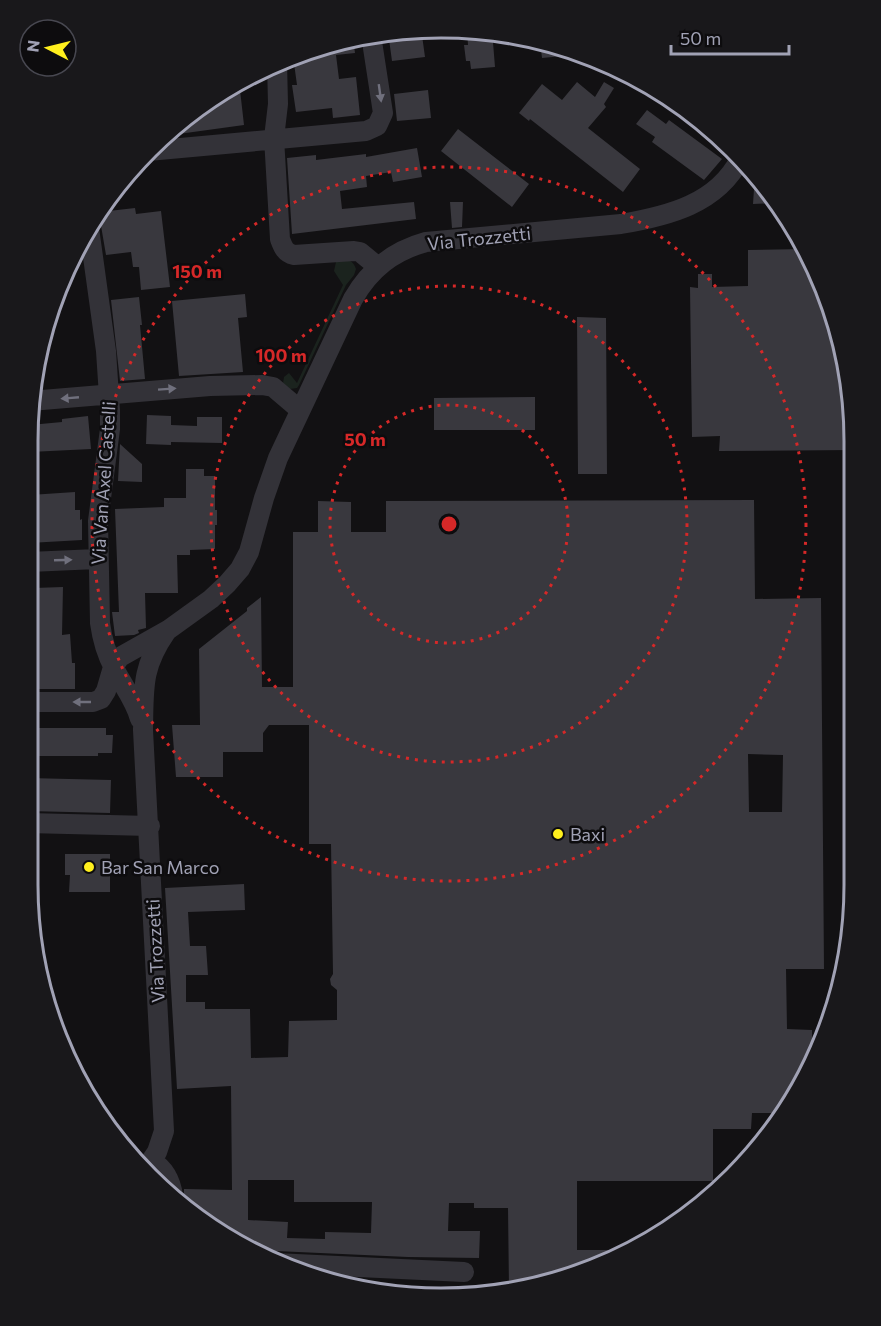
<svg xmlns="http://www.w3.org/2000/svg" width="881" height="1326" font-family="Commissioner,sans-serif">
<rect width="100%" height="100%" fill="#121113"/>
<path fill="#1b231e" d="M 340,259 C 348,259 353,260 356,269 L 354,275 L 346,285 L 299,385 L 297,388 L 290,389 L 283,383 L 284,377 L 289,373 L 297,383 L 343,285 L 334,271 L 336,262 Z"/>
<path fill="#39383e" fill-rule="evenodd" d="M 414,28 L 421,28 L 425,57 L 392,61 L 388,32 Z
M 467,30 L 492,30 L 495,67 L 471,69 L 470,61 L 466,61 L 464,45 L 468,45 Z
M 353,38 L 355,53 L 336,55 L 339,79 L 356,77 L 360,115 L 333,118 L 332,108 L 296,112 L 292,85 L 297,85 L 293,56 L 334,41 Z
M 540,41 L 574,49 L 584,54 L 542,58 Z
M 239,81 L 244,125 L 164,136 L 189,112 Z
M 577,82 L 595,97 L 604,82 L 614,88 L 604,104 L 606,107 L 588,128 L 640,169 L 623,192 L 530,119 L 529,121 L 519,113 L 542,84 L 562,100 Z
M 428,90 L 431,118 L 397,121 L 394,94 Z
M 647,110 L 666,124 L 669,120 L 722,159 L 704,180 L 652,142 L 655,137 L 636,124 Z
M 458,129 L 529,184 L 512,207 L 441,151 Z
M 417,148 L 422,177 L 393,182 L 391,172 L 366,176 L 367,187 L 340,191 L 342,209 L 414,202 L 416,219 L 292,234 L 287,158 L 316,155 L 316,160 L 366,154 L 366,157 Z
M 755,174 L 769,189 L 777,203 L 753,204 Z
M 450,202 L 463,202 L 462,227 L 452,228 Z
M 135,208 L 136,214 L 161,211 L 170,287 L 141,290 L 139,267 L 133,267 L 131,252 L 106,255 L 99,214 L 100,212 Z
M 806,249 L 812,258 L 840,334 L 853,414 L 853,450 L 719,451 L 720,436 L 692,437 L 690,287 L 698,288 L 698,274 L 712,274 L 712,287 L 748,286 L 748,250 Z
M 245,294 L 247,317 L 238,318 L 243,372 L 179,376 L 172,301 Z
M 139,297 L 142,325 L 140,325 L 145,379 L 120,381 L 111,300 Z
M 577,317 L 606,318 L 607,474 L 578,474 Z
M 535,397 L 535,430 L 434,430 L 434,398 Z
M 147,415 L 171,416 L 171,425 L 197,426 L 197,417 L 222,417 L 222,443 L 171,442 L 171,445 L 146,444 Z
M 88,416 L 91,449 L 30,452 L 30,425 L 62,422 L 62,419 Z
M 120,444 L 142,464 L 142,482 L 118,481 Z
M 186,469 L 204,469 L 204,476 L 215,476 L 215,510 L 217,510 L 217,525 L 215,525 L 215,549 L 190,550 L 190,555 L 177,555 L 178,593 L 145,593 L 146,628 L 138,630 L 139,633 L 134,635 L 115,636 L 112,612 L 119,612 L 115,509 L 164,507 L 164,498 L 186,498 Z
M 75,492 L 75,510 L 80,510 L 80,520 L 82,519 L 82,540 L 29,543 L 30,495 Z
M 754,500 L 755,599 L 821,598 L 824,969 L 786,969 L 787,1029 L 812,1030 L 812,1067 L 782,1113 L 752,1113 L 751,1129 L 713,1129 L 713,1181 L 577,1181 L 577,1250 L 631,1250 L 547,1285 L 509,1289 L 508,1208 L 474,1208 L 474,1203 L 449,1203 L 448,1231 L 480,1231 L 479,1258 L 408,1257 L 276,1251 L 267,1254 L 259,1254 L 189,1213 L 184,1208 L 184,1189 L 232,1190 L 231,1086 L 177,1089 L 165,888 L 244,884 L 245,910 L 188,912 L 190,946 L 206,946 L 208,975 L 186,975 L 186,1002 L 205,1002 L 205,1009 L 250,1009 L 251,1058 L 288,1057 L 289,1021 L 337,1020 L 337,990 L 331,985 L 330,979 L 333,974 L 331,844 L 309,844 L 309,725 L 269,725 L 263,733 L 263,752 L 223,752 L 223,777 L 176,777 L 172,725 L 200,725 L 199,649 L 247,611 L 247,608 L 261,597 L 262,687 L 293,687 L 293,532 L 318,532 L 318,501 L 351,502 L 351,532 L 386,532 L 386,501 ZM 748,754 L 783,755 L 782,812 L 749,812 ZM 248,1180 L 294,1180 L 294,1202 L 372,1202 L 371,1233 L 325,1232 L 325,1239 L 287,1238 L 288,1222 L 248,1220 Z
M 63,587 L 62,635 L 70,634 L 72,663 L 75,663 L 75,689 L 28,689 L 29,649 L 35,649 L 34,588 Z
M 28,728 L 106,728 L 106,735 L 113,735 L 112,753 L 98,753 L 98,756 L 28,756 Z
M 28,778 L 111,780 L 110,813 L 28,811 Z
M 65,854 L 110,854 L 110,892 L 69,892 L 70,875 L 65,875 Z"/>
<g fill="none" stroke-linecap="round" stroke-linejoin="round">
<path stroke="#333238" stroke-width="20" d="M 277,62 L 278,104 L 274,138 L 280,239 C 283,247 285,253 294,255 L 354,251 L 360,252 L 377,266
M 148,151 L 366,131 L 377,126 L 383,113 L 371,35
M 89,228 L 106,351 L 110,411 L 110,429 L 98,521 L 100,623 C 102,638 107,655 114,668 C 123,686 135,700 140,719
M 30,401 L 210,386 L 262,385 L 273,387 L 300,410
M 29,562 L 97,559
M 28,702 L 93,702 L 101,699 L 106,691 L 113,667 L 120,657 L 168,630 L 211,599 L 227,584 L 240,569 L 249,552 L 264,498 L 278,458 L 353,299 C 370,269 393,251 426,242 L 621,224 C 668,216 717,204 740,159
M 27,823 L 150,826
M 152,1161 C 165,1169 171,1181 173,1196
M 146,1168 L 157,1152 L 164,1131 L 143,730 C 144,689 141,668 166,632
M 275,1263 L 464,1272"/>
</g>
<defs><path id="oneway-solid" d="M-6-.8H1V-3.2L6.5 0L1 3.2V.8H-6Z" transform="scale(1.5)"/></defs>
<g fill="#70707d">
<use href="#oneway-solid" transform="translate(380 93) rotate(82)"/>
<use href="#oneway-solid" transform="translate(167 389) rotate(-4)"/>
<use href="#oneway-solid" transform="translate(70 398) rotate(175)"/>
<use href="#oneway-solid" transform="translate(63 560) rotate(-2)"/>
<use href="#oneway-solid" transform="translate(82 702) rotate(-180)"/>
</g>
<g fill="none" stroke="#d62828" stroke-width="3" stroke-dasharray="3 6">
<circle cx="449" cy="524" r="119"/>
<circle cx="449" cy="524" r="238"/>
<circle cx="449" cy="524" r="357"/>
</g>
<g fill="#ffef1d" stroke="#0d0c0e" stroke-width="2">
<circle cx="558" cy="834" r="6"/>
<circle cx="89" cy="867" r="6"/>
</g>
<g text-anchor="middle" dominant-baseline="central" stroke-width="5" stroke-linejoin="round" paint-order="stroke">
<g font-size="18" fill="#a1a2b5" stroke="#0d0c0e">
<text transform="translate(479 238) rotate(-6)">Via Trozzetti</text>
<text transform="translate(103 483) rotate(-86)">Via Van Axel Castelli</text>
<text transform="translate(155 951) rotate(-93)">Via Trozzetti</text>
</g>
<g font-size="18" fill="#a1a2b5" stroke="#0d0c0e" text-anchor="start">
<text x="570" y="834">Baxi</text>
<text x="101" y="867">Bar San Marco</text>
</g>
</g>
<path d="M0 0H881V1326H0ZM441 38H441A403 403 0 0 1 844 441V885A403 403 0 0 1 441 1288H441A403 403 0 0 1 38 885V441A403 403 0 0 1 441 38Z" fill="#19181b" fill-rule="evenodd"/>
<path fill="none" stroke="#a1a2b5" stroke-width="3" d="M441 38H441A403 403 0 0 1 844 441V885A403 403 0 0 1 441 1288H441A403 403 0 0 1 38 885V441A403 403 0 0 1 441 38Z"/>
<circle cx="449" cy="524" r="9" fill="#d62828" stroke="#0d0c0e" stroke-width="3"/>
<g font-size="18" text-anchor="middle" font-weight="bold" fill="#d62828" stroke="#0d0c0e" stroke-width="5" stroke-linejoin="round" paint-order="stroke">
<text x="197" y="278">150 m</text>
<text x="281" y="362">100 m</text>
<text x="365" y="446">50 m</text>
</g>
<g transform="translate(48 48) rotate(277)"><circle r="28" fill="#0d0c0e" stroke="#484851" stroke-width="1.5"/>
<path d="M0-4.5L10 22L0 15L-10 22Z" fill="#ffef1d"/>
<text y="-9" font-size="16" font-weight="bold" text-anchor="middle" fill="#a1a2b5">N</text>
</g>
<path d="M671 45v9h118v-9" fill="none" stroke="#a1a2b5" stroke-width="3"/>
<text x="680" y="45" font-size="18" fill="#a1a2b5" stroke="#0d0c0e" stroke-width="4.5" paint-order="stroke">50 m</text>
</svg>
